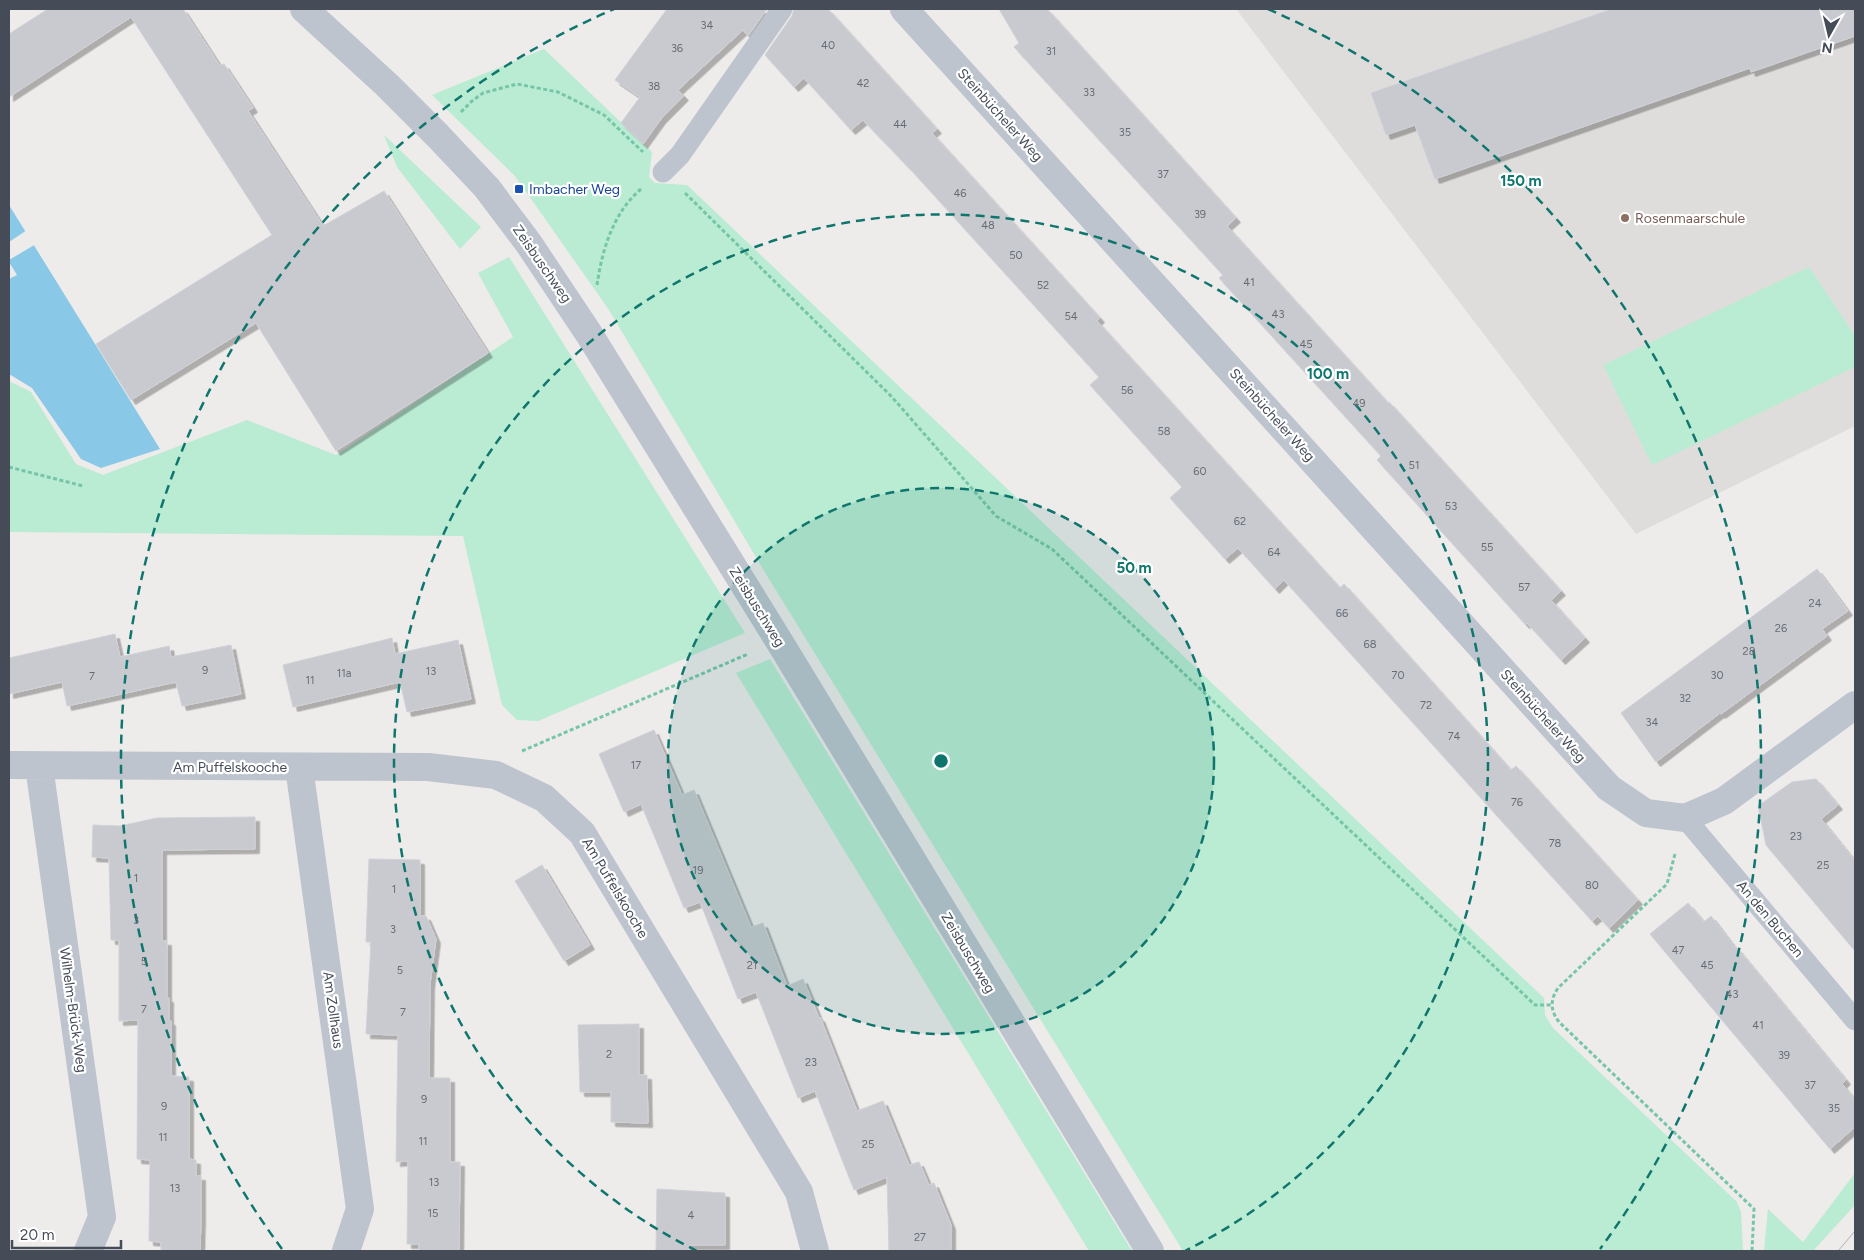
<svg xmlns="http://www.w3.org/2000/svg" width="1864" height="1260" font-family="Figtree,sans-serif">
<defs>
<filter id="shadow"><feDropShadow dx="4.5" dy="4.5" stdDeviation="0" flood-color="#0004"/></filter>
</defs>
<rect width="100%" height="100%" fill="#eeebeb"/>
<path fill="#dfdddc" d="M 1236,9 L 1855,9 L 1855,426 L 1636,534 Z"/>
<path fill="#baebd3" d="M 544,49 L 652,152 L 649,177 L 655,183 L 687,185 L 1544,998 L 1545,1015 L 1553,1028 L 1737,1202 L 1741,1212 L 1743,1251 L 1183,1251 L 766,574 L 609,310 L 515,176 L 432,95 Z
M 384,135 L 481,227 L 460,249 L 397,167 Z
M 509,257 L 745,633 L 538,721 L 517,720 L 502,705 L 463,536 L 9,532 L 9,381 L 31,392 L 76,464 L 103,475 L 247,420 L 336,455 L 513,337 L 478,273 Z
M 1809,267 L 1855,336 L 1855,367 L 1652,465 L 1603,365 Z
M 770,659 L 1132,1251 L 1089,1251 L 736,673 Z
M 1855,1173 L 1855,1205 L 1813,1251 L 1764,1251 L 1768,1209 L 1803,1242 Z"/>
<path fill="#89c8e6" d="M 9,205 L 160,449 L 101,468 L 81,459 L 32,388 L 9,374 L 9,279 L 17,275 L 9,262 Z"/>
<path fill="#eeebeb" d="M 27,230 L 36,244 L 9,260 L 9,242 Z"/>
<path fill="#c8cad0" stroke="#cfd1d7" filter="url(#shadow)" d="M 48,9 L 183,9 L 220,66 L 224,64 L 253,108 L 248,111 L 323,226 L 384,191 L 488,353 L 336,451 L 256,323 L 131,400 L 96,344 L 272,235 L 131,17 L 9,97 L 9,34 Z
M 667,9 L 767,9 L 748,36 L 743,30 L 678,90 L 684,96 L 661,119 L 643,144 L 621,123 L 640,97 L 615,80 Z
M 794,9 L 828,9 L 937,129 L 932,133 L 1100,318 L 1097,321 L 1340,588 L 1344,584 L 1511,770 L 1516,766 L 1638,900 L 1609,928 L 1598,916 L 1592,921 L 1284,580 L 1275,589 L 1238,548 L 1225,559 L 1170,498 L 1182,487 L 1090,385 L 1099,377 L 912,171 L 863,120 L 851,130 L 804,78 L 794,87 L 765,55 L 792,16 Z
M 999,9 L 1047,9 L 1236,218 L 1227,226 L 1388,403 L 1389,402 L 1561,591 L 1551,600 L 1585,638 L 1561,660 L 1527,623 L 1525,624 L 1377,460 L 1381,456 L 1219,278 L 1223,275 L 1014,47 L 1019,43 Z
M 1612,9 L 1855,9 L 1855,36 L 1751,72 L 1750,68 L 1435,179 L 1415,125 L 1386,135 L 1371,93 Z
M 1817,569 L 1848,611 L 1822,629 L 1827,636 L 1721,714 L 1720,713 L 1656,762 L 1621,713 Z
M 115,634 L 120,657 L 169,646 L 171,657 L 231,645 L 241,694 L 182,706 L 176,682 L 67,706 L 62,682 L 9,694 L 9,658 Z
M 392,638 L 395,654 L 458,640 L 471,699 L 407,712 L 400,682 L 293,707 L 283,665 Z
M 654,730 L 682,795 L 694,790 L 751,927 L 763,923 L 787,986 L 803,979 L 819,1018 L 820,1017 L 857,1111 L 883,1101 L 909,1165 L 919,1162 L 929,1185 L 934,1183 L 951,1225 L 951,1251 L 889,1251 L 887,1177 L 854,1190 L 815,1091 L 798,1098 L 756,992 L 738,999 L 700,902 L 684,908 L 641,804 L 624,812 L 599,754 Z
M 1816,779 L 1838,805 L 1821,819 L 1855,861 L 1855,951 L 1766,845 L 1758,806 L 1792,782 Z
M 255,817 L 255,849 L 162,850 L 162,941 L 167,941 L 167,998 L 169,998 L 169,1021 L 171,1021 L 171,1076 L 189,1077 L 189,1159 L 196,1160 L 196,1176 L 201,1176 L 201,1219 L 200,1251 L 161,1251 L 161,1242 L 149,1241 L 150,1160 L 137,1159 L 138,1020 L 119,1021 L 119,940 L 111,940 L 109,858 L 92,857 L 93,825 L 120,826 L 157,818 Z
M 369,859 L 420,860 L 420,916 L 426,916 L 436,939 L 430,984 L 429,1078 L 450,1078 L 450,1162 L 460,1162 L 459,1251 L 419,1251 L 419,1244 L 407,1244 L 408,1161 L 396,1162 L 398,1035 L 366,1034 L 371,942 L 366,942 Z
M 542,865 L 590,945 L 564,961 L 515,881 Z
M 1688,903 L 1704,922 L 1711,916 L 1735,948 L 1736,947 L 1846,1080 L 1842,1084 L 1855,1100 L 1855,1127 L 1830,1149 L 1650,934 Z
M 639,1024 L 639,1075 L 647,1075 L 648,1123 L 611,1122 L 611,1092 L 580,1092 L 578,1025 Z
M 657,1189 L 725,1193 L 725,1245 L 689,1245 L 689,1251 L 656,1251 Z"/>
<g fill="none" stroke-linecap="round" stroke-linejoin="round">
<path stroke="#75c6a8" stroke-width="3" stroke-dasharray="4 2.5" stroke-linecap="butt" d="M 461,112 L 472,101 L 483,93 L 517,84 L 558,92 L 604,115 L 643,152
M 685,193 L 892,397 L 996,516 L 1052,549 L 1535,1005 L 1551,1005
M 597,285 C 602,250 613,213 641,189
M 9,467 L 83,486
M 522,751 L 748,654
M 1675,854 L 1667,884 L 1558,988 C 1550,1000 1550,1010 1559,1022 L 1754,1209 L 1752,1251"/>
<path stroke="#bdc4cd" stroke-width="21" d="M 663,172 L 680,155 L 782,9
M 1685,818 L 1855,1020"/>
<path stroke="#bdc4cd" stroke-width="28" d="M 904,9 L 1609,788 L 1646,813 L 1685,818 L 1724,801 L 1855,705
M 9,765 L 428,767 L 496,775 L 544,798 L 582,833 L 799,1192 L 815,1251
M 39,766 L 102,1217 L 88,1251
M 299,767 L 360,1209 L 346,1251"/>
<path stroke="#bdc4cd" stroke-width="28" d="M 304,9 L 387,85 L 438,136 L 487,188 L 529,244 L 589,334 L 779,641 L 1150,1251"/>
<path stroke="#aeb0b5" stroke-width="1" d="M 1838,1251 L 1855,1231"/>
</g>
<circle cx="941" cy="761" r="273" fill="#0f766e" fill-opacity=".12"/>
<g fill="none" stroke="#0f766e" stroke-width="2.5" stroke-dasharray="9 6">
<circle cx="941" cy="761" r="273"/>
<path d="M697 1251A547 547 0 1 1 1185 1251"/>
<path d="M282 1249A820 820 0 0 1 614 9M1268 9A820 820 0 0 1 1600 1249"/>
</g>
<rect fill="#1a4fb4" stroke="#fff" stroke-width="2" x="514" y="184" width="10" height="10" rx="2.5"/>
<circle fill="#8d6e63" stroke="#fff" stroke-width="2" cx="1625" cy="218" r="5"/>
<g text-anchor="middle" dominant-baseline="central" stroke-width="4.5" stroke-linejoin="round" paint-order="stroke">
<g font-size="11" fill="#666c75">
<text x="707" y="25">34</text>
<text x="828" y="45">40</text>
<text x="677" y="48">36</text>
<text x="1051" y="51">31</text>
<text x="863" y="83">42</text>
<text x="654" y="86">38</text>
<text x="1089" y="92">33</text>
<text x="900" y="124">44</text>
<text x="1125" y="132">35</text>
<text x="1163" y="174">37</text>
<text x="960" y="193">46</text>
<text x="1200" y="214">39</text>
<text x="988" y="225">48</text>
<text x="1016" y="255">50</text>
<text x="1249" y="282">41</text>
<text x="1043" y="285">52</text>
<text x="1278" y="314">43</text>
<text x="1071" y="316">54</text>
<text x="1306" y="344">45</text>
<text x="1127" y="390">56</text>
<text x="1359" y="403">49</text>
<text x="1164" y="431">58</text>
<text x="1414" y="465">51</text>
<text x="1200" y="471">60</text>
<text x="1451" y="506">53</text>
<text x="1240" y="521">62</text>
<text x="1487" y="547">55</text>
<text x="1274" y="552">64</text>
<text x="1524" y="587">57</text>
<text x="1815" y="603">24</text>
<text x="1342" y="613">66</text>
<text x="1781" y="628">26</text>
<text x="1370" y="644">68</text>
<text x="1749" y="651">28</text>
<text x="205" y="670">9</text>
<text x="431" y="671">13</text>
<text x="344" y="673">11a</text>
<text x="1398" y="675">70</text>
<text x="1717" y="675">30</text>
<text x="92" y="676">7</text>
<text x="310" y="680">11</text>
<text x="1685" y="698">32</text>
<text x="1426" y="705">72</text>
<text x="1652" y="722">34</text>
<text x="1454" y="736">74</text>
<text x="636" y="765">17</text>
<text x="1517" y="802">76</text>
<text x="1796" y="836">23</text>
<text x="1555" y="843">78</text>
<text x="1823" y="865">25</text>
<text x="698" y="870">19</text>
<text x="136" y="878">1</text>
<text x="1592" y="885">80</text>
<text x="394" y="889">1</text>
<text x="136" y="920">3</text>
<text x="393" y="929">3</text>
<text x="1678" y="950">47</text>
<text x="144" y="961">5</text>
<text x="752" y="965">21</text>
<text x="1707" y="965">45</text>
<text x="400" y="970">5</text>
<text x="1732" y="994">43</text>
<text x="144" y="1009">7</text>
<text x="403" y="1012">7</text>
<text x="1758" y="1025">41</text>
<text x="609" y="1054">2</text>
<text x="1784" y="1055">39</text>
<text x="811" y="1062">23</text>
<text x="1810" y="1085">37</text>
<text x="424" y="1099">9</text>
<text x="164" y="1106">9</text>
<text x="1834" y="1108">35</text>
<text x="163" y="1137">11</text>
<text x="423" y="1141">11</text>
<text x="868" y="1144">25</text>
<text x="434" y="1182">13</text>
<text x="175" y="1188">13</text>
<text x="433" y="1213">15</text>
<text x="691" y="1215">4</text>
<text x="920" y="1237">27</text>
</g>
<g font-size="14" fill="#454c57" stroke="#fff">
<text transform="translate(1000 115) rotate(48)">Steinbücheler Weg</text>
<text transform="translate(542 264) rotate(55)">Zeisbuschweg</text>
<text transform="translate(1272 415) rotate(48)">Steinbücheler Weg</text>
<text transform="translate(757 607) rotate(58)">Zeisbuschweg</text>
<text transform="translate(1543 716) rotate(48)">Steinbücheler Weg</text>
<text x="230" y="767">Am Puffelskooche</text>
<text transform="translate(615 888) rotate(59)">Am Puffelskooche</text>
<text transform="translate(1770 919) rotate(50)">An den Buchen</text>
<text transform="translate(968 953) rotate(59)">Zeisbuschweg</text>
<text transform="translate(73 1010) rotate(82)">Wilhelm-Brück-Weg</text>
<text transform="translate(333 1010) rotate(82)">Am Zollhaus</text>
</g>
<g font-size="14" fill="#164399" stroke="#fff" text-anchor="start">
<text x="529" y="189">Imbacher Weg</text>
</g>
<g font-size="14" fill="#785e54" stroke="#fff" text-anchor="start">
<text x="1635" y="218">Rosenmaarschule</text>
</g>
</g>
<circle cx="941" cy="761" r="8" fill="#0f766e" stroke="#fff" stroke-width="2.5"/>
<g font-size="15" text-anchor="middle" font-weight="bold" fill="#0f766e" stroke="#fff" stroke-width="4.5" stroke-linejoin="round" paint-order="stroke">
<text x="1521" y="186">150 m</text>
<text x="1328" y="379">100 m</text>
<text x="1134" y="573">50 m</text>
</g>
<rect width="1864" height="1260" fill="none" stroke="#454c57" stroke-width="20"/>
<g transform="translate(1829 35) rotate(188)" stroke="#ffffff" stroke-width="4" paint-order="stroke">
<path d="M0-4L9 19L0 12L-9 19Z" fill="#454c57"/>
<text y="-8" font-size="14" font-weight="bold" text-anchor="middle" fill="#454c57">N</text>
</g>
<path d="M12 1240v8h109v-8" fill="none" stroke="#454c57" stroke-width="2.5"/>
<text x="20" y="1240" font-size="15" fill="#454c57" stroke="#ffffff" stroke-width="4" paint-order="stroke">20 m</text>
</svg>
